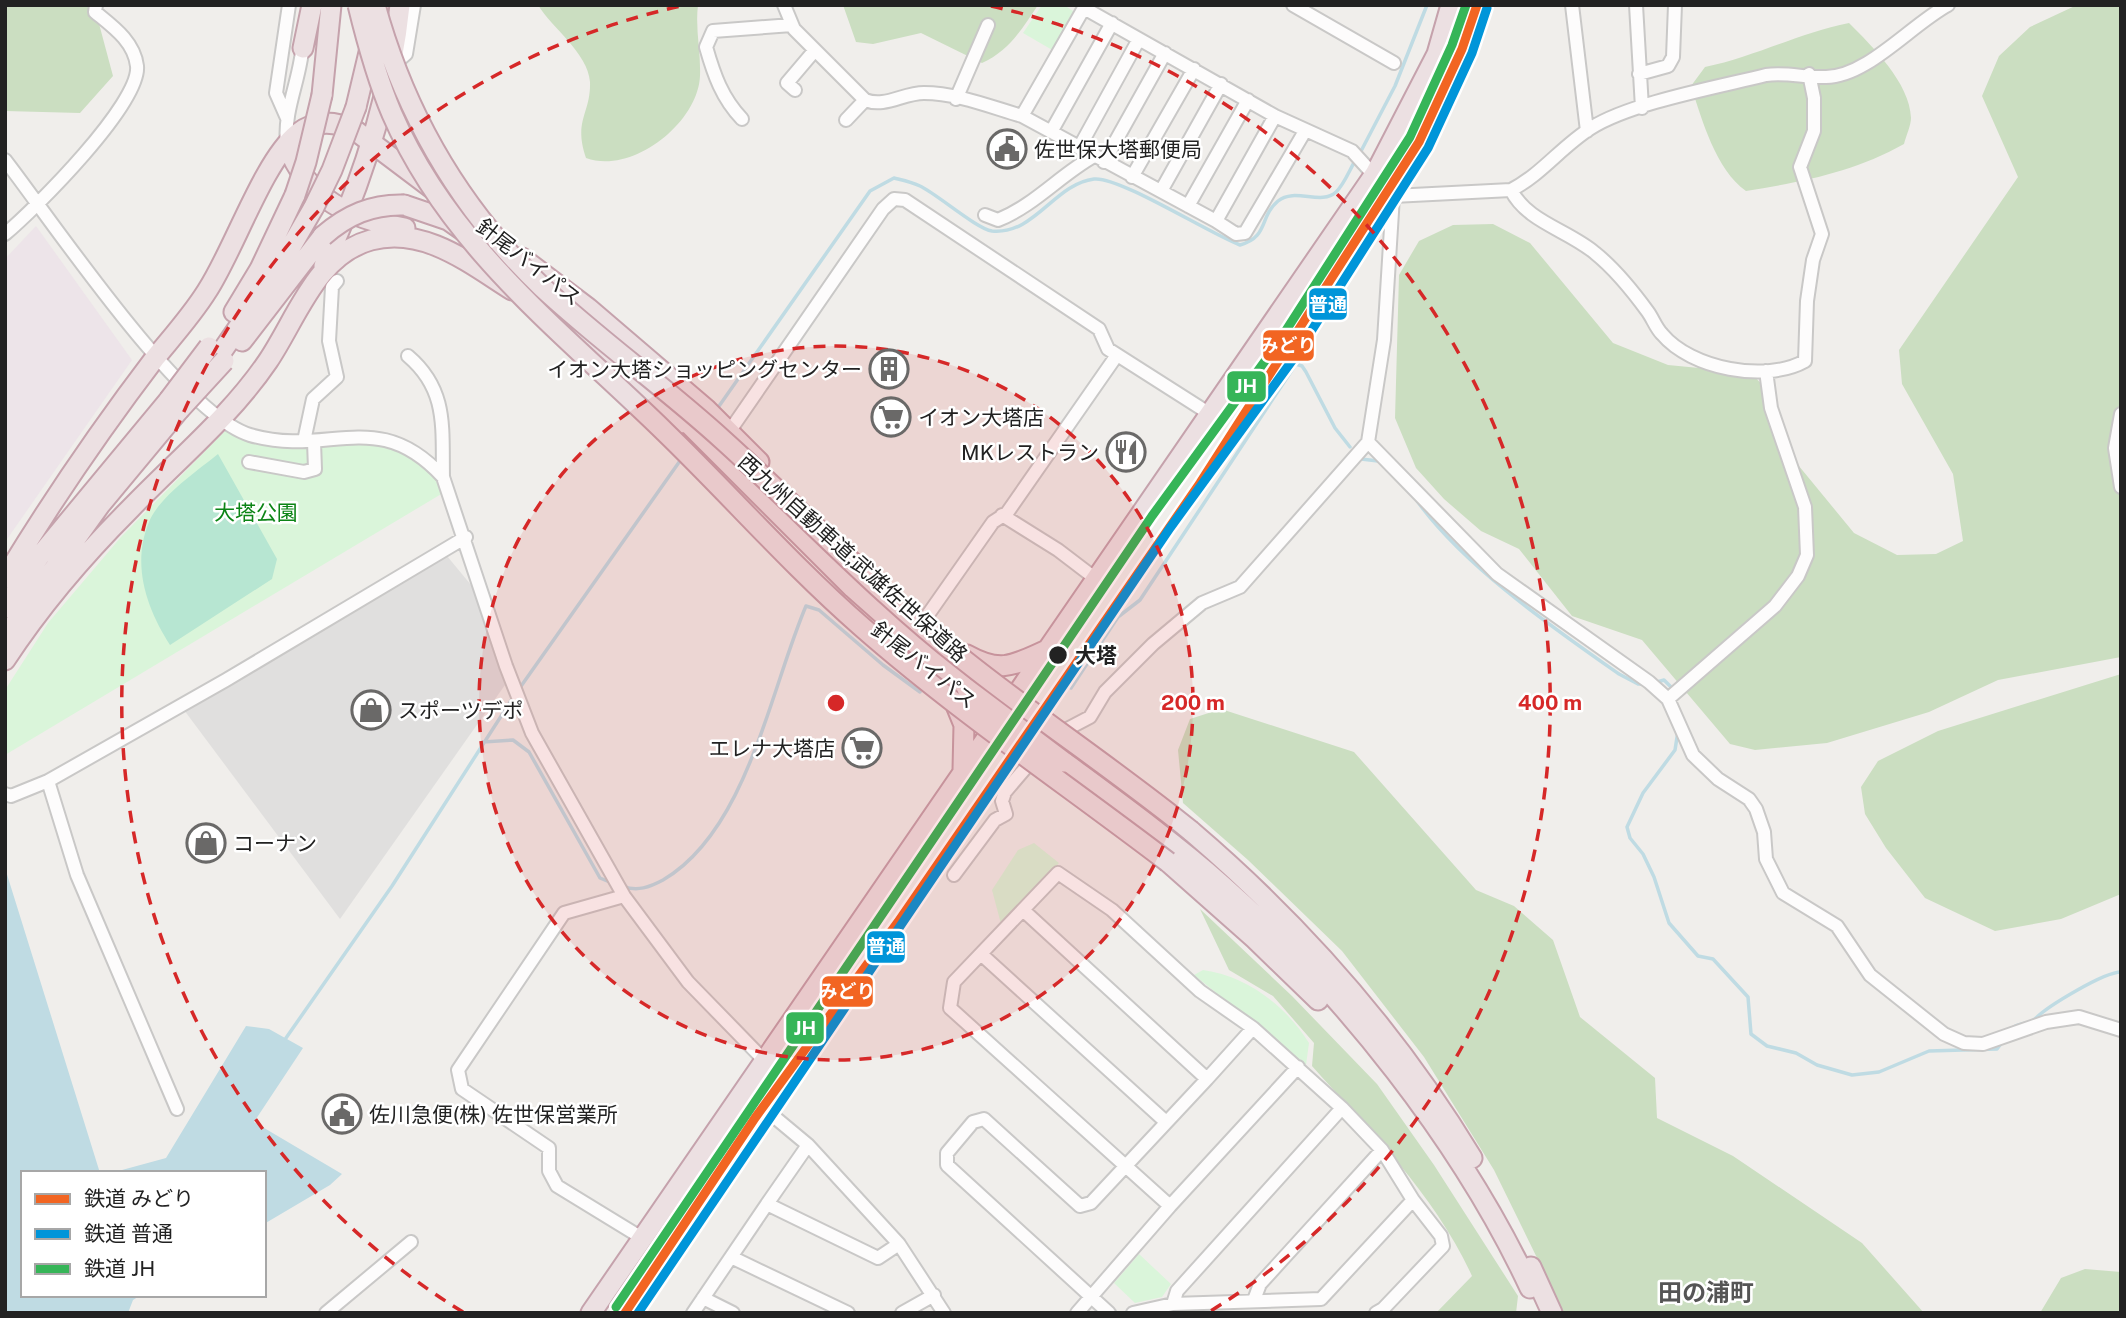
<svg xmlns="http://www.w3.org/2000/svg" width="2126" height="1318" font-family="'Public Sans','Noto Sans JP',sans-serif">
<rect width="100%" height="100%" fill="#f0eeeb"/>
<path fill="#ede4e9" d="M 36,226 L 132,360 L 5,542 L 5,259 Z"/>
<path fill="#cbdec1" d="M 5,5 L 94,5 L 113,76 L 80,113 L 5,111 Z
M 538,5 L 698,5 C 695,29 701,52 700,76 C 698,123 632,175 586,158 C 573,120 591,114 590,82 C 588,53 552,28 538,5 Z
M 843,5 L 1038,5 C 1022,29 1009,51 982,63 L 921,33 L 873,44 L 856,42 Z
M 2077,5 L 2121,5 L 2121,657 L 1998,680 L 1929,712 L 1827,743 L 1755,750 L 1730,744 L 1642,640 L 1572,616 L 1519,549 L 1481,531 L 1444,499 L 1416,468 L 1395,418 L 1399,275 L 1419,241 L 1453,225 L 1493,224 L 1530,243 L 1613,343 L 1668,365 L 1751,373 L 1773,396 L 1794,460 L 1854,533 L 1897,555 L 1936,554 L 1963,541 L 1953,474 L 1902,384 L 1899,350 L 2018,177 L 1982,96 L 1999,56 L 2030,27 Z
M 1849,23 C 1872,46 1910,83 1911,118 C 1911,125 1906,136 1904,144 C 1854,172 1802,182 1746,191 C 1716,170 1702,120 1691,86 L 1705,67 C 1754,57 1799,33 1849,23 Z
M 2121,674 L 2121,894 L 2061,919 L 1995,931 L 1925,898 L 1886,848 L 1865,814 L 1861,787 L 1878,761 L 1938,731 Z
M 1221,709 L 1354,752 L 1476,890 L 1514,906 L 1553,940 L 1580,1017 L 1655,1078 L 1657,1118 L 1733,1156 L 1862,1243 L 1924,1313 L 1564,1313 L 1494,1170 L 1424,1057 L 1342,951 L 1248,860 L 1183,803 L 1178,750 L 1190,719 Z
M 1200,909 L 1292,996 L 1377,1084 L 1434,1165 L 1518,1296 L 1516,1313 L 1436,1313 L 1472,1276 C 1435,1195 1371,1132 1312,1066 L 1314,1043 L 1273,996 L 1229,970 Z
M 2085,1269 L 2121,1272 L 2121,1313 L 2040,1313 L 2061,1278 Z"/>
<path fill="#daf5da" d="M 1042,5 L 1064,5 L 1076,13 L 1054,51 L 1023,33 Z
M 231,425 L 303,441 L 398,442 L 448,490 L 5,755 L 5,690 L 48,623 L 121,537 Z
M 1034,843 L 1059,863 L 1001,924 L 992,890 L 1018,850 Z
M 1203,970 C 1247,976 1286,1006 1309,1043 L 1306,1065 L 1194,975 Z
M 1139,1254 L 1171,1284 L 1162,1297 L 1135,1303 L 1114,1283 Z"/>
<path fill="#b7e6d2" d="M 218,454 L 277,559 L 272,579 L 170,645 C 147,609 131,565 149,522 C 159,497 197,471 218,454 Z"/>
<path fill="#e0dfde" d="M 447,556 L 476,591 L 505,685 L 340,919 L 184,710 Z"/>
<path fill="#bfdbe3" d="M 5,868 L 100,1173 L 23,1173 L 23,1295 L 141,1295 L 133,1300 L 128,1313 L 5,1313 Z
M 246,1026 L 269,1029 L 303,1048 L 254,1122 L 342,1174 L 330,1185 L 264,1224 L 264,1173 L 111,1173 L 166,1158 Z"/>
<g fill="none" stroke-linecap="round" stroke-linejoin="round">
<path stroke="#bfdbe3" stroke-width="3.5" d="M 1360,153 L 1395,86 L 1427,5
M 717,409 L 870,191 L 894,178 C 902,180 912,182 920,186 C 937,194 977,229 992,231 C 1035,235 1054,184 1094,179 C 1119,176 1210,234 1240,245 C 1269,237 1259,217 1278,201 C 1295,187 1321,206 1336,192 C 1344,185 1350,169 1356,159
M 1361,459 L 1378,461
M 1415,498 C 1462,565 1552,627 1619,674 L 1638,684 L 1646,684
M 1654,683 L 1664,680 L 1673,689
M 1071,688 L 1118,617 L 1140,600 L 1296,364 L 1302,366 L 1306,372 L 1335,428 L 1350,447
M 519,689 L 682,458
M 1678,731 L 1675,750 L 1643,793 L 1627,827 L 1630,838 L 1643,854 L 1654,877 L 1669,923 L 1698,956 L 1713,959 L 1748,997 L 1751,1034 L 1767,1046 L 1796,1053 L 1817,1065 L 1852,1075 L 1879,1072 L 1929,1051 L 1997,1049 L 2003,1041
M 483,742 L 513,740 L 529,752 L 600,878 L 612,883
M 623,886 C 637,892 650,887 663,880 C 747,831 770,690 806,606 L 819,610 L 883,665 L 920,692
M 2011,1029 C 2018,1022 2029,1025 2036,1018 C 2048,1006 2104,972 2121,972
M 286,1038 L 392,886 L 514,696"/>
<g stroke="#c9c8c7" stroke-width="16">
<path id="minor" d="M 784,5 L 794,29 L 865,100 C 885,108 903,93 924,93 C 956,93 991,107 1022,116
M 1293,5 L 1394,63
M 1572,5 L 1587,131
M 1636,5 L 1642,108
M 391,67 L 406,54 L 414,5
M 1639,74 L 1668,66 L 1673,57 L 1675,5
M 795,90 L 787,83 L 815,50
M 956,99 L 988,25
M 287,118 L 276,93 L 289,5
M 742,119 C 722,98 714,75 706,47 L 713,31 L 792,25
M 846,120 L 865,100
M 1051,132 L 1112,23
M 287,144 C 283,109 302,76 303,41
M 1079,148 L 1139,39
M 5,160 C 53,222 181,414 250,435 C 329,458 377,405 443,477 L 506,666 L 532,733 L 624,896 L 688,982 L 765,1061 L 766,1093 L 772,1115 L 808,1145 L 899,1244 L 944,1313
M 1104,162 L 1165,53
M 1132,177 L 1194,69
M 1511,190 C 1527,222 1568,230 1595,253 C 1615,269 1632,290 1648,312 C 1653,319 1656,328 1662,334 C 1691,369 1766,383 1805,361 L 1807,301 L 1813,260 L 1822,234 L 1800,167 L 1814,131 L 1814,98 L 1809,74
M 1161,191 L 1221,84
M 1393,196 L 1511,190 C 1541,175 1562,146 1591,128 C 1630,103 1718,87 1766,75 C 1787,72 1805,78 1826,77 C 1867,77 1912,24 1948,5
M 1188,206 L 1248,100
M 985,215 L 998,220 C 1035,205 1060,175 1094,156
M 1216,221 L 1236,234 L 1245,233 L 1305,131
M 5,234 C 35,209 141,103 137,66 C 134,41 112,26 95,12 L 96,5
M 408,356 C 448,390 442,428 443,477
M 2121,414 L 2115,448 L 2121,487
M 729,432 L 883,209 L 894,199 L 905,200 L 1099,329 L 1108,349 L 1210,414
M 304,441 L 313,399 L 337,377 L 329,341 L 332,287 L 337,281
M 1368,442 L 1497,574 L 1649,682 L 1668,699 L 1693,755 L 1718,779 L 1749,799 L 1756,809 L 1764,832 L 1766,859 L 1783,893 L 1837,926 L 1870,975 L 1944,1034 L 1964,1043 L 1983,1044 L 2046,1022 L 2079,1017 L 2121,1030
M 249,462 L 304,472 L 315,469 L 314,442
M 1002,515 L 1058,550 L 1096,579
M 925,619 L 993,522 L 1007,513 L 1117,355
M 1668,699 L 1775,606 L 1798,576 L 1807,555 L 1805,507 L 1771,408 L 1766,371
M 5,794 L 11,796 L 48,781
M 954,875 L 995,820 L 1006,814 L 1002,801 L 1005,792 L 1052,737 L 1090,717 L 1105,692 L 1153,644 L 1202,603 L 1240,587 L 1368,442 L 1384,340 L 1393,196 L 1352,151 L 1275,116 L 1084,8 L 1022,116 L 1216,221 L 1275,116
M 624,896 L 564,913 L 458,1070 L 462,1089 L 549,1148 L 549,1171 L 557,1186 L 642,1238
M 1023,910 L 1207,1079 L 1253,1028
M 981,954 L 1166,1122
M 177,1109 L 77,875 L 48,781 L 226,680 L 466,537
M 767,1204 L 808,1145
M 731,1257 L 848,1313
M 703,1298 L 733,1313
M 1254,1300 L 1260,1284 L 1382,1150
M 1173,1304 L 1177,1291 L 1342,1108
M 326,1313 L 411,1242
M 693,1313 L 767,1204 L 878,1258 L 899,1244
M 902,1313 L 934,1295
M 1077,1313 L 1170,1206 L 1298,1067
M 1109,1313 L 947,1165 L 947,1153 L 973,1122 L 984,1119 L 1080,1206 L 1091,1203 L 1207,1079
M 1133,1313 L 1173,1304 L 1321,1299 L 1413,1200 L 1382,1150 L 1342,1108 L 1253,1028 L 1200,991 L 1112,910 L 1058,873 L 954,982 L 950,1008 L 1170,1206
M 1376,1313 L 1383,1309 L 1443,1246 L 1441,1236 L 1413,1200"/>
</g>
<g stroke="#c5a2ac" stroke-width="23">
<path id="highway" d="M 303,48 L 312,5
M 322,95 L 331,5
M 356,107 L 371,44
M 287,144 C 307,200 351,219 405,228
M 404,205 L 448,220 L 511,264
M 522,258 L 588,308 L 706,409 L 759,462
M 324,266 C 361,184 391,95 400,5
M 234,312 L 260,269 L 295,195
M 547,312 L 581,337 L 680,423
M 242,341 L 323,236
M 218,357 L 274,276 L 314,207
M 674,409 L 853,588 L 967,689
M 5,578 C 51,502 101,429 155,358 C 173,336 192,315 207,291 C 234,250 263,162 297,134 C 315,119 336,121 356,131 L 482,226
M 5,608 L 39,557 L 169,400
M 5,637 L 100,505 L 179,410
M 967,655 C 1001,674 1014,665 1047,650
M 5,660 C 41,605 84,555 130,509 C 176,461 230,417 268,361 C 297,318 316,255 371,240 C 424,226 469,263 512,290
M 953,698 L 964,725 L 963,770
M 1064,762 C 1118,802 1172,841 1223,886 C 1343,992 1462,1142 1530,1288
M 1191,831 C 1301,925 1397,1034 1472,1158
M 1168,862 L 1255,939 L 1318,1000
M 1531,1267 L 1552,1313
M 591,1313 L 1375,174 L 1437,54 L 1451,5"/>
</g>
<use href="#minor" stroke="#fdfcfc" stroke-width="12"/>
<use href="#highway" stroke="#ece0e2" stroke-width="19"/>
<g stroke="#c5a2ac" stroke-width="23" stroke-linecap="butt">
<path id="highway-bridge" d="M 358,5 C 367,42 377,79 392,114 C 450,248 564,333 665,432 C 731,496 792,566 862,627 C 959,712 1066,784 1168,862
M 375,5 C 405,114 460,209 542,287 C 600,341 665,387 723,440 C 804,513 878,593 964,660 C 1038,719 1117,771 1191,831
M 295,195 L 306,162 L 322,95
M 314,207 L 332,170 L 356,107
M 323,236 C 347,215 372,204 404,205
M 169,400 L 209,347
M 179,410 L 224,361
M 967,689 L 1064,762"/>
</g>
<use href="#highway-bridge" stroke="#ece0e2" stroke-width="19"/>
<g stroke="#fff" stroke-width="14">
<path id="rail-1" d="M 625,1313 L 755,1118 L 898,922 L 1200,483 L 1419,142 L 1462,49 L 1477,5"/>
</g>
<g stroke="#fff" stroke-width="14">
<path id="rail-2" d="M 638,1313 L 1170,528 L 1294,358 L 1428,148 L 1472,53 L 1487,8"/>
</g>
<g stroke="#fff" stroke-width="14">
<path id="rail-3" d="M 616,1307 L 1152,516 L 1276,346 L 1410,137 L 1452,45 L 1466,5"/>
</g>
<use href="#rail-1" stroke="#f26522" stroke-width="9"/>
<use href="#rail-2" stroke="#0095d9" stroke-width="9"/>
<use href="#rail-3" stroke="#36b558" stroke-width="9"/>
</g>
<circle cx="836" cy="703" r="357" fill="#d62828" fill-opacity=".12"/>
<g fill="none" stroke="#d62828" stroke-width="3.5" stroke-dasharray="12 9">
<circle cx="836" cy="703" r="357"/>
<path d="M463 1312A714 714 0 0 1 681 6M991 6A714 714 0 0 1 1209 1312"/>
</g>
<defs>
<g id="civic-ring" transform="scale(2.0125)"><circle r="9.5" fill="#fff" stroke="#6a6968" stroke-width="1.5"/><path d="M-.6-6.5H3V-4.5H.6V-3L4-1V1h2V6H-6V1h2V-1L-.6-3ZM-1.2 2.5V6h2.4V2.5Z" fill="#6a6968"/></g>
<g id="building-ring" transform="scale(2.0125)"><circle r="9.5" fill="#fff" stroke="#6a6968" stroke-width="1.5"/><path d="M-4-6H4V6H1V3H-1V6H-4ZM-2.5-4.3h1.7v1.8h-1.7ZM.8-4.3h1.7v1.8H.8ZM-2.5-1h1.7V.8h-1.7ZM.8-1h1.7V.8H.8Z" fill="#6a6968"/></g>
<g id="supermarket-ring" transform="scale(2.0125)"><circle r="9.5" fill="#fff" stroke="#6a6968" stroke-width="1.5"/><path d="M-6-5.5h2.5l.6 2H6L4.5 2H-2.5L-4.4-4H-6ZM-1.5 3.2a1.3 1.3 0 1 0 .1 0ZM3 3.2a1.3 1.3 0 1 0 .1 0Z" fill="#6a6968"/></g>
<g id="restaurant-ring" transform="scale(2.0125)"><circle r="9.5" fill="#fff" stroke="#6a6968" stroke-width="1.5"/><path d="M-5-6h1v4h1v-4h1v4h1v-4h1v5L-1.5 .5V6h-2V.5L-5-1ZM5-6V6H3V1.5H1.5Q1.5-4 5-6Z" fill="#6a6968"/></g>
<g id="shop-ring" transform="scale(2.0125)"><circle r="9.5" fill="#fff" stroke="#6a6968" stroke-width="1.5"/><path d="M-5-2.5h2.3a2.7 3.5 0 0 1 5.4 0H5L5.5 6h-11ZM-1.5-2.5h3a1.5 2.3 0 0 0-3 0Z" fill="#6a6968"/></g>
</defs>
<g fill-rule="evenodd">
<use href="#civic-ring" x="1007" y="149"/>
<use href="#building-ring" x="889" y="369"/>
<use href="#supermarket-ring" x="891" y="417"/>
<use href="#restaurant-ring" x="1126" y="452"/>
<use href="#shop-ring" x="371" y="710"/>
<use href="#supermarket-ring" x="862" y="748"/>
<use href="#shop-ring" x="206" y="843"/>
<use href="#civic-ring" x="342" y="1114"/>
</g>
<circle fill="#222" stroke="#fff" stroke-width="2.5" cx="1058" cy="655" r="10"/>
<g text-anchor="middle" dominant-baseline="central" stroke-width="5" stroke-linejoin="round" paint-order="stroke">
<g font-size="21" fill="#222" stroke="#fff" text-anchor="start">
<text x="1034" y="149">佐世保大塔郵便局</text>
<text x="862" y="369" text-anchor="end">イオン大塔ショッピングセンター</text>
<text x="918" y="417">イオン大塔店</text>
<text x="1099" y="452" text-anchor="end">MKレストラン</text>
<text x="398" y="710">スポーツデポ</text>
<text x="835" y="748" text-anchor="end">エレナ大塔店</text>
<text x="233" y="843">コーナン</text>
<text x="369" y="1114">佐川急便(株) 佐世保営業所</text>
</g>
<g font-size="21" fill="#222" stroke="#fff">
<text transform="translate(529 262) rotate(38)">針尾バイパス</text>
<text transform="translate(853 558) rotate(42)">西九州自動車道;武雄佐世保道路</text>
<text transform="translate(924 665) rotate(38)">針尾バイパス</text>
</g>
<g font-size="21" fill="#0c8416" stroke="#fff">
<text x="256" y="512">大塔公園</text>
</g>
<g font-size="21" font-weight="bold" fill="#222" stroke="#fff" text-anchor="start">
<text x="1075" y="655">大塔</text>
</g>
<g font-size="24" font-weight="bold" fill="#555" stroke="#fff">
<text x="1706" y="1292">田の浦町</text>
</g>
</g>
<circle cx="836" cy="703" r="10" fill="#d62828" stroke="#fff" stroke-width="3.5"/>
<g font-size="21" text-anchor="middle" font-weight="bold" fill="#d62828" stroke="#fff" stroke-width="5" stroke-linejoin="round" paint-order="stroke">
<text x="1193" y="710">200 m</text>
<text x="1550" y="710">400 m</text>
</g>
<g stroke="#fff" stroke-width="2.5">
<rect x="1308" y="287" width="40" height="34" rx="7" fill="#0095d9"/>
<rect x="1262" y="329" width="53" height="33" rx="7" fill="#f26522"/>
<rect x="1226" y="370" width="41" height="33" rx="7" fill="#36b558"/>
<rect x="866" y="930" width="40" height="34" rx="7" fill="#0095d9"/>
<rect x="821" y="975" width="53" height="33" rx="7" fill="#f26522"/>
<rect x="785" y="1011" width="40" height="34" rx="7" fill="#36b558"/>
</g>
<g font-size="19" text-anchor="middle" font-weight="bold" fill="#fff">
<text x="1328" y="311">普通</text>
<text x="1288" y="352">みどり</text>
<text x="1246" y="393">JH</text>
<text x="886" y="953">普通</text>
<text x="847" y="998">みどり</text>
<text x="805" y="1035">JH</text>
</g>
<rect width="2126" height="1318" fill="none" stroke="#222222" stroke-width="14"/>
<rect x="21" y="1171" width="245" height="126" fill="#ffffff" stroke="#a7a7a7" stroke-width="2"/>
<rect x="35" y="1194" width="35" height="10" fill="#f26522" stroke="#a7a7a7" stroke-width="2"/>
<text x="84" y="1206" font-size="21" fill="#222222">鉄道 みどり</text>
<rect x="35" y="1229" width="35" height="10" fill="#0095d9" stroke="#a7a7a7" stroke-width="2"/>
<text x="84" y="1241" font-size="21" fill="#222222">鉄道 普通</text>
<rect x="35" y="1264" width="35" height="10" fill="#36b558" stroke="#a7a7a7" stroke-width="2"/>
<text x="84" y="1276" font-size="21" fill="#222222">鉄道 JH</text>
</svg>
